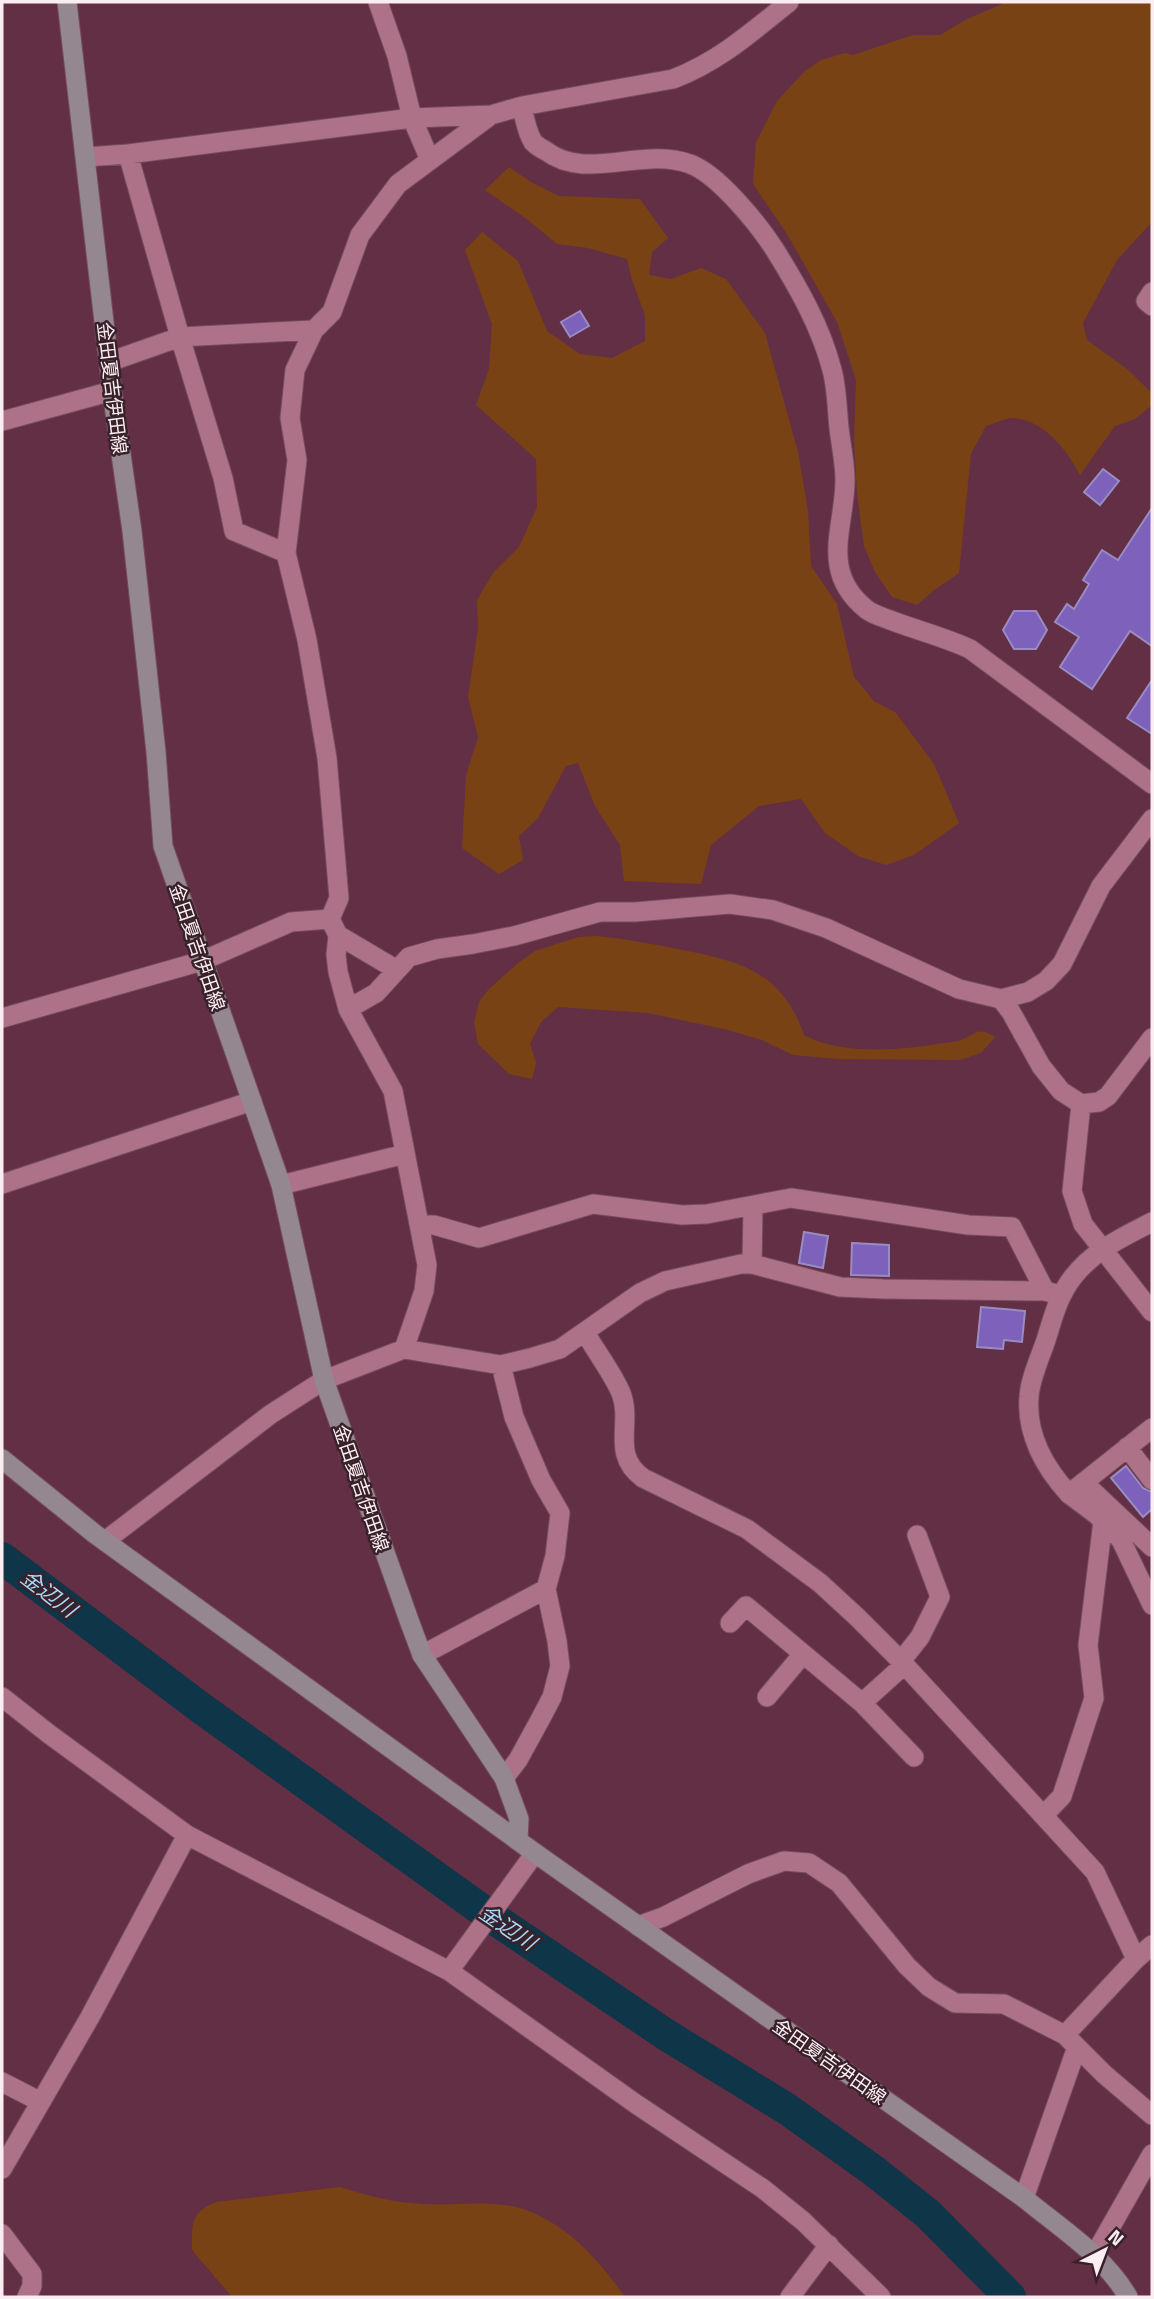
<svg xmlns="http://www.w3.org/2000/svg" width="1154" height="2299" font-family="'Titillium Web','Noto Sans JP',sans-serif">
<rect width="100%" height="100%" fill="#632f45"/>
<path fill="#794215" d="M 1007,2 L 1152,2 L 1152,222 L 1117,260 L 1083,323 L 1087,340 L 1127,369 L 1152,393 L 1152,405 L 1135,419 L 1115,426 L 1080,475 C 1067,450 1044,420 1013,418 C 1005,418 994,424 986,426 L 971,454 L 959,573 L 933,591 L 917,605 L 892,597 L 875,572 L 864,546 L 857,493 L 854,441 L 856,380 L 837,322 L 787,234 L 753,184 L 756,142 L 777,101 L 805,71 L 821,60 L 845,53 L 853,55 L 913,35 L 940,35 L 967,19 Z
M 509,167 L 531,182 L 559,196 L 640,199 L 668,238 L 652,252 L 649,275 L 671,279 L 701,268 L 726,279 L 765,333 L 798,452 L 808,511 L 811,566 L 837,604 L 854,677 L 874,701 L 895,712 L 934,764 L 959,823 L 914,855 L 886,865 L 858,856 L 825,833 L 801,799 L 759,806 L 711,845 L 701,884 L 624,881 L 620,845 L 595,806 L 578,763 L 566,766 L 538,818 L 519,836 L 523,860 L 499,874 L 462,848 L 466,775 L 478,737 L 468,697 L 478,628 L 477,600 L 493,573 L 519,547 L 537,507 L 536,459 L 476,405 L 489,369 L 492,324 L 465,250 L 482,232 L 518,261 L 547,331 L 580,354 L 612,358 L 645,341 L 645,315 L 632,280 L 627,259 L 588,248 L 557,244 L 528,220 L 485,190 Z
M 597,936 C 626,939 654,944 683,950 C 742,962 782,972 804,1035 C 841,1056 903,1050 944,1043 C 950,1042 956,1042 961,1040 C 977,1034 977,1026 995,1037 L 981,1053 L 960,1060 L 839,1059 L 793,1055 L 762,1040 L 728,1030 L 648,1013 L 558,1007 L 541,1022 L 530,1044 L 536,1063 L 532,1079 L 509,1074 L 478,1044 L 474,1022 L 479,1002 L 489,989 L 518,963 L 535,951 L 578,937 Z
M 340,2187 C 368,2196 394,2203 424,2204 C 459,2206 497,2198 531,2212 C 572,2229 600,2262 625,2297 L 232,2297 L 192,2250 C 192,2225 190,2212 216,2202 Z"/>
<g fill="none" stroke-linecap="round" stroke-linejoin="round">
<path stroke="#0f3548" stroke-width="32" d="M 2,1558 L 201,1708 L 493,1918 L 665,2034 L 787,2109 L 874,2171 L 928,2214 L 1010,2297"/>
</g>
<path fill="#7d61bb" stroke="#9a8cc2" stroke-width="2" d="M 580,311 L 589,326 L 570,337 L 561,322 Z
M 1103,469 L 1119,481 L 1100,505 L 1084,492 Z
M 1152,508 L 1152,646 L 1130,631 L 1092,689 L 1060,667 L 1079,637 L 1055,622 L 1067,604 L 1074,609 L 1089,584 L 1083,580 L 1102,550 L 1118,560 Z
M 1014,611 L 1036,611 L 1047,630 L 1036,649 L 1014,649 L 1003,630 Z
M 1152,680 L 1152,734 L 1127,718 Z
M 804,1232 L 828,1236 L 823,1268 L 799,1263 Z
M 852,1243 L 889,1245 L 889,1276 L 851,1275 Z
M 981,1307 L 1025,1311 L 1022,1342 L 1004,1340 L 1003,1349 L 977,1347 Z
M 1126,1466 L 1143,1488 L 1152,1492 L 1152,1509 L 1143,1517 L 1111,1478 Z"/>
<g fill="none" stroke-linecap="round" stroke-linejoin="round">
<g stroke="#754d5f" stroke-width="21">
<path id="minor" d="M 378,2 L 397,56 L 412,118 L 430,160
M 522,106 C 524,117 527,132 533,142 C 536,145 542,149 546,151 C 587,182 643,146 690,164 C 718,174 759,225 775,250 C 798,287 821,327 832,370 C 837,388 837,409 839,428 C 841,445 845,463 845,480 C 845,527 819,571 866,609 C 872,614 882,617 890,620 C 916,630 944,637 970,649 L 1152,784
M 128,154 L 180,337 L 223,478 L 234,531 L 286,553
M 86,157 L 128,154 L 412,118 L 491,115 L 522,106 L 673,79 C 718,62 752,32 789,2
M 1152,292 L 1146,301 L 1152,306
M 109,362 L 180,337 L 314,330
M 2,421 L 112,391
M 338,935 L 397,970 L 409,957 L 437,949 L 473,944 L 514,936 L 600,912 L 635,912 L 730,904 L 773,910 L 826,928 L 959,989 L 1001,999 L 1011,1012 L 1041,1066 L 1061,1091 L 1081,1104 L 1099,1102 L 1108,1096 L 1152,1038
M 1001,999 L 1028,992 L 1046,981 L 1062,964 L 1101,886 L 1152,819
M 348,1009 L 376,993 L 397,970
M 2,1018 L 202,961 L 291,922 L 330,919
M 1081,1104 L 1072,1191 L 1083,1224 L 1152,1312
M 2,1184 L 252,1101
M 281,1185 L 405,1154
M 420,1225 L 434,1225 L 479,1238 L 593,1204 L 682,1215 L 707,1214 L 791,1198 L 968,1225 L 1012,1227 L 1045,1291
M 752,1264 L 753,1207
M 585,1332 C 596,1352 612,1372 621,1393 C 633,1424 610,1454 643,1478 L 747,1529 L 820,1583 L 857,1617 L 901,1661 L 1095,1872 L 1136,1959
M 404,1349 L 424,1291 L 427,1265 L 393,1091 L 348,1009 L 338,972 L 336,955 L 338,935 L 330,919 L 339,898 L 327,758 L 307,640 L 286,553 L 297,460 L 290,418 L 295,370 L 314,330 L 332,312 L 360,235 L 398,184 L 491,115
M 501,1365 L 514,1417 L 541,1480 L 560,1513 L 555,1556 L 546,1589 L 557,1641 L 560,1666 L 552,1697 L 541,1718 L 518,1760 L 504,1778
M 1152,1428 L 1069,1494 L 1097,1515 L 1121,1540 L 1152,1605
M 1127,1447 L 1152,1480
M 1084,1483 L 1152,1547
M 105,1541 L 271,1414 L 324,1380 L 404,1349 L 501,1365 L 530,1358 L 560,1349 L 640,1293 L 665,1281 L 741,1264 L 752,1264 L 840,1287 L 883,1289 L 1045,1291 L 1060,1295
M 730,1623 L 746,1606 L 862,1703
M 422,1655 L 546,1589
M 901,1661 L 920,1637 L 940,1597 L 917,1535
M 904,1665 L 862,1703 L 914,1757
M 2,1697 L 49,1734 L 187,1835 L 449,1971 L 636,2104 L 762,2188 L 803,2221 L 881,2297
M 767,1697 L 803,1654
M 1044,1815 L 1062,1796 L 1094,1698 L 1088,1645 L 1103,1521
M 638,1926 L 663,1917 L 748,1874 L 784,1861 L 809,1863 L 839,1883 L 907,1966 L 929,1987 L 955,2003 L 1004,2004 L 1065,2035 L 1104,2074 L 1152,2115
M 449,1971 L 535,1853
M 1065,2035 L 1136,1959 L 1152,1945
M 2,2082 L 39,2101
M 2,2169 L 90,2017 L 187,1835
M 1024,2198 L 1077,2047
M 2,2234 L 32,2274 L 32,2286 L 27,2297
M 1094,2256 L 1152,2154
M 790,2297 L 829,2245"/>
</g>
<g stroke="#754d5f" stroke-width="21">
<path id="tertiary" d="M 1069,1494 C 1045,1468 1026,1434 1029,1397 C 1030,1379 1040,1358 1046,1340 C 1053,1318 1058,1296 1073,1277 C 1094,1250 1123,1237 1152,1222"/>
</g>
<g stroke="#754d5f" stroke-width="21">
<path id="secondary" d="M 67,2 L 112,391 L 132,531 L 156,752 L 163,846 L 281,1185 L 324,1380 L 410,1623 L 422,1655 L 504,1778 L 519,1819 L 518,1840
M 2,1459 L 95,1534 L 535,1853 L 1024,2198 C 1060,2228 1105,2256 1128,2297"/>
</g>
<use href="#minor" stroke="#ad7288" stroke-width="19"/>
<use href="#tertiary" stroke="#ad7288" stroke-width="19"/>
<use href="#secondary" stroke="#958790" stroke-width="19"/>
</g>
<g text-anchor="middle" dominant-baseline="central" stroke-width="5" stroke-linejoin="round" paint-order="stroke">
<g font-size="19" fill="#fbeef2" stroke="#39212a">
<text transform="translate(113 388) rotate(83)">金田夏吉伊田線</text>
<text transform="translate(198 947) rotate(71)">金田夏吉伊田線</text>
<text transform="translate(362 1488) rotate(71)">金田夏吉伊田線</text>
<text transform="translate(830 2061) rotate(35)">金田夏吉伊田線</text>
</g>
<g font-size="21" font-style="italic" fill="#a7d8f7" stroke="#39212a">
<text transform="translate(49 1593) rotate(37)">金辺川</text>
<text transform="translate(508 1927) rotate(34)">金辺川</text>
</g>
</g>
<rect width="1154" height="2299" fill="none" stroke="#fbeef2" stroke-width="7"/>
<g transform="translate(1105 2250) rotate(42)" stroke="#39212a" stroke-width="5" paint-order="stroke">
<path d="M0-5L12 26L0 18L-12 26Z" fill="#fbeef2"/>
<text y="-10" font-size="19" font-weight="bold" text-anchor="middle" fill="#fbeef2">N</text>
</g>
</svg>
